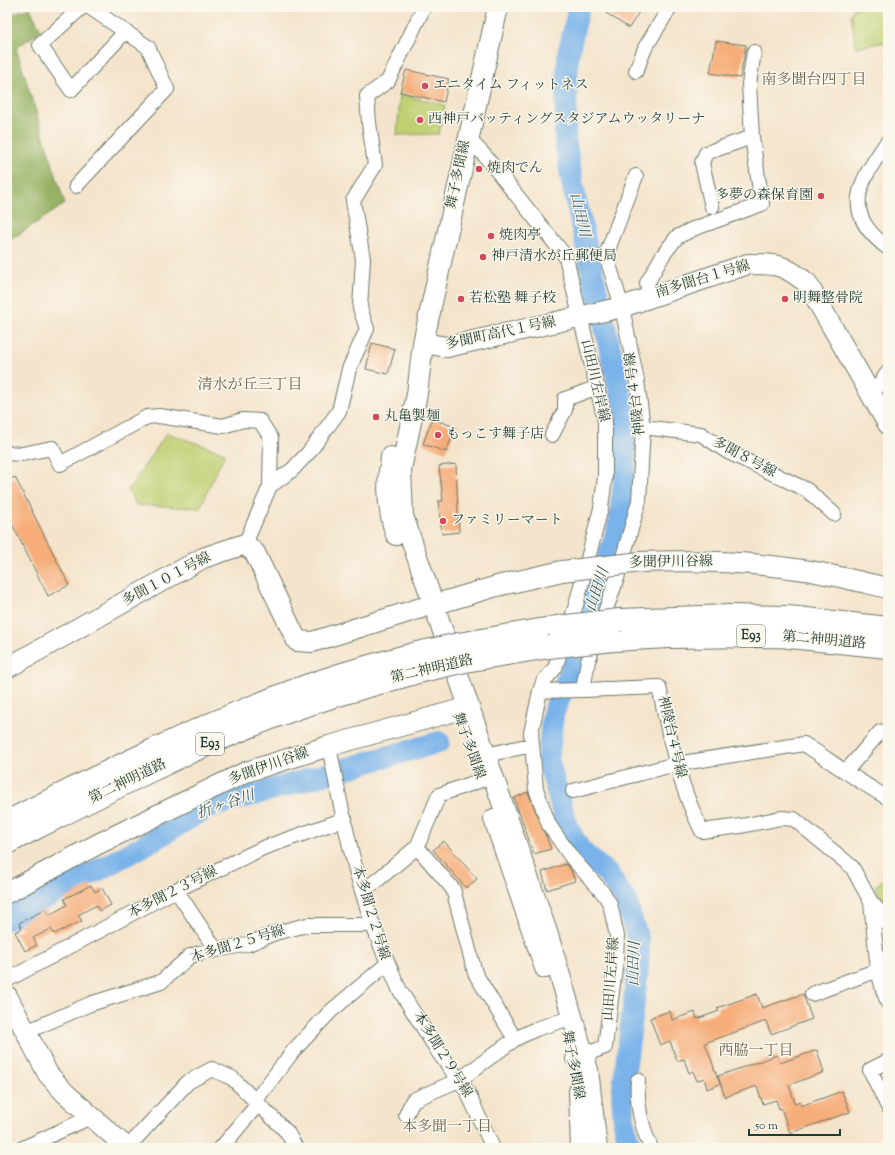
<svg xmlns="http://www.w3.org/2000/svg" width="895" height="1155" font-family="'Sorts Mill Goudy','Noto Serif JP',serif">
<rect width="100%" height="100%" fill="#fbf7ec"/>
<filter id="ink" filterUnits="userSpaceOnUse"><feTurbulence type="fractalNoise" baseFrequency=".025" numOctaves="2"/><feDisplacementMap in="SourceGraphic" scale="8" xChannelSelector="R" yChannelSelector="G"/><feConvolveMatrix kernelMatrix="1 2 1 2 8 2 1 2 1" color-interpolation-filters="sRGB"/></filter>
<filter id="wash" filterUnits="userSpaceOnUse"><feTurbulence type="fractalNoise" baseFrequency=".012" numOctaves="4" result="noise"/><feDisplacementMap in="SourceGraphic" scale="16" xChannelSelector="R" yChannelSelector="G"/><feGaussianBlur stdDeviation="0.9" result="paint"/><feColorMatrix in="noise" values="0 0 0 0 0 0 0 0 0 0 0 0 0 0 0 0 0 1.4 0 .05"/><feComposite in="paint" operator="in"/></filter>
<g filter="url(#wash)">
<rect width="100%" height="100%" fill="#f4e4cb"/>
<path fill="#c0d073" stroke="#708654" d="M 854,7 L 888,7 L 888,42 L 856,47 L 851,15 Z
M 400,94 L 445,105 L 439,134 L 397,135 Z
M 167,433 L 225,453 L 200,508 L 136,505 L 128,490 Z
M 888,877 L 888,913 L 875,886 Z"/>
<path fill="#98b265" stroke="#5c784c" d="M 30,8 L 41,31 L 16,48 L 65,204 L 7,242 L 7,16 Z"/>
<g fill="none" stroke-linecap="round" stroke-linejoin="round">
<path stroke="#79b3ea" stroke-width="22" d="M 579,7 L 568,55 L 565,139 L 573,187 L 625,415 L 624,482 L 619,525 L 571,670 L 553,714 L 548,760 L 567,826 L 581,851 L 608,874 L 626,901 L 639,943 L 638,969 L 622,1095 L 624,1123 L 629,1142 L 633,1148
M 7,919 L 143,846 L 207,808 L 439,742"/>
</g>
<g id="blocks">
<path fill="#f6ad79" d="M 610,7 L 642,7 L 629,28 L 606,13 Z
M 716,41 L 746,45 L 740,78 L 710,73 Z
M 406,70 L 449,79 L 444,102 L 400,92 Z
M 372,343 L 395,349 L 388,374 L 366,369 Z
M 432,419 L 456,427 L 446,452 L 423,444 Z
M 456,464 L 459,532 L 442,534 L 438,501 L 443,501 L 439,466 Z
M 15,477 L 69,585 L 48,596 L 7,514 L 7,481 Z
M 528,792 L 551,849 L 534,854 L 514,798 Z
M 444,841 L 477,879 L 466,888 L 433,850 Z
M 566,864 L 571,870 L 575,881 L 547,890 L 542,872 Z
M 91,885 L 95,892 L 102,888 L 111,905 L 99,911 L 97,905 L 78,915 L 82,921 L 54,934 L 51,929 L 33,938 L 37,945 L 25,951 L 15,932 L 22,929 L 19,923 L 46,909 L 49,915 L 67,905 L 64,899 Z
M 757,994 L 762,1008 L 803,994 L 812,1019 L 771,1034 L 766,1021 L 705,1043 L 720,1084 L 707,1089 L 704,1078 L 697,1081 L 693,1071 L 689,1073 L 684,1059 L 677,1061 L 670,1041 L 660,1045 L 650,1018 L 670,1011 L 672,1020 L 695,1012 L 697,1019 L 719,1011 L 717,1008 Z
M 817,1050 L 824,1072 L 789,1085 L 795,1103 L 800,1101 L 801,1106 L 842,1091 L 850,1112 L 790,1133 L 781,1108 L 779,1109 L 776,1100 L 763,1104 L 757,1086 L 725,1097 L 718,1076 L 777,1055 L 780,1063 Z"/>
</g>
</g>
<g filter="url(#ink)">
<use href="#blocks" fill-opacity="0" stroke="#6a7769" stroke-width="1"/>
<g fill="none" stroke-linecap="round" stroke-linejoin="round">
<g stroke="#6a7769" stroke-width="16">
<path id="street" d="M 82,7 L 40,45 L 71,90 L 125,32
M 636,71 L 645,48 L 670,7
M 467,137 L 485,156 L 566,257 L 605,421 L 605,477 L 601,508 L 576,605 L 555,668 L 543,682 L 540,691 L 531,733 L 536,789 L 549,825 L 572,858 L 604,894 L 610,904 L 617,936 L 616,960 L 605,1047 L 573,1059
M 888,141 C 860,181 839,212 888,248
M 636,176 L 606,255 L 622,307 L 637,381 L 643,427 L 639,501 L 617,578 L 588,661 L 583,690 L 659,687 C 670,739 678,784 702,831 L 741,826 L 781,818 L 794,819 L 852,867 L 871,902 L 878,970 L 883,990 L 888,1003
M 76,186 L 167,89 L 148,47 L 89,7
M 712,207 L 702,163 L 706,153 L 752,137
M 649,296 L 647,283 L 663,255 L 677,237 L 693,229 L 762,204 L 752,137 L 749,84 L 754,52
M 872,395 L 888,372
M 643,427 L 701,434 L 728,452 L 807,490 L 834,514
M 552,435 L 565,410 L 565,399 L 598,387
M 7,453 L 22,454 L 52,448 L 60,464 L 147,417 L 159,416 L 223,426 L 243,420 L 260,421 L 271,438 L 270,486
M 245,544 L 270,486 L 292,470 L 309,452 L 339,411 L 349,369 L 367,329 L 360,308 L 363,259 L 353,201 L 375,165 L 369,123 L 367,96 L 388,81 L 424,7
M 540,691 L 583,690
M 486,755 L 531,745
M 846,771 L 880,732 L 888,731
M 573,791 L 676,764 L 804,744 C 832,762 859,782 888,798
M 417,847 L 453,889 L 475,973 L 515,1039
M 176,890 L 216,950
M 362,890 L 375,882 L 417,847 L 439,795 L 493,776
M 871,902 L 881,913 L 888,925
M 388,963 L 399,989 L 439,1053 L 467,1091 L 493,1148
M 7,980 L 176,890 L 263,848 L 345,819
M 812,994 L 878,970
M 26,1032 L 90,1004 L 161,982 L 190,956 L 200,953 L 248,944 L 275,933 L 307,925 L 372,925
M 888,1061 L 870,1070 L 888,1107
M 638,1080 C 636,1105 641,1126 651,1148
M 255,1101 L 294,1050 L 331,1011 L 388,963 C 358,895 343,819 329,746
M 406,1115 L 413,1100 L 459,1080 L 515,1039 L 536,1029 L 573,1017
M 23,1148 L 91,1117
M 127,1148 L 188,1082 L 212,1069 L 232,1078 L 287,1132 L 296,1148
M 221,1148 L 258,1104"/>
</g>
<g stroke="#6a7769" stroke-width="22">
<path id="secondary" d="M 498,7 L 423,343 L 417,394 L 401,469 L 403,516 L 548,935 L 588,1070 L 597,1148
M 423,343 L 447,347 L 622,307 L 748,264 C 778,264 783,264 807,283 L 888,424
M 391,457 C 386,484 387,509 396,535
M 641,562 C 697,560 755,562 811,571 C 837,576 862,582 888,588
M 433,605 L 497,586 L 562,571
M 7,668 L 203,558 L 245,544 L 255,553 L 297,641 L 312,642 L 421,608
M 494,819 L 545,968
M 7,893 L 96,845 L 246,772 L 329,746 L 469,707
M 7,996 L 48,1074 L 65,1093 L 127,1148
M 579,1091 L 581,1148"/>
</g>
<g stroke="#6a7769" stroke-width="24">
<path id="highway" d="M 620,620 L 729,616 L 788,617 L 888,628
M 613,640 L 668,637 L 780,636 L 888,647
M 459,644 L 557,627
M 465,661 L 549,647
M 7,822 C 101,774 196,727 295,690 C 335,675 376,664 417,653
M 7,843 C 103,794 199,743 301,707 C 341,693 382,682 422,671"/>
</g>
<use href="#street" stroke="#fff" stroke-width="14"/>
<use href="#secondary" stroke="#fff" stroke-width="20"/>
<use href="#highway" stroke="#fff" stroke-width="22"/>
<g stroke="#6a7769" stroke-width="22" stroke-linecap="butt">
<path id="secondary-bridge" d="M 562,571 L 641,562"/>
</g>
<g stroke="#6a7769" stroke-width="24" stroke-linecap="butt">
<path id="highway-bridge" d="M 557,627 L 620,620
M 549,647 L 613,640
M 417,653 L 459,644
M 422,671 L 465,661"/>
</g>
<use href="#secondary-bridge" stroke="#fff" stroke-width="20"/>
<use href="#highway-bridge" stroke="#fff" stroke-width="22"/>
</g>
</g>
<g fill="#d1495b" stroke="#fbf7ec" stroke-width="1.5">
<circle cx="425" cy="86" r="4"/>
<circle cx="420" cy="120" r="4"/>
<circle cx="479" cy="169" r="4"/>
<circle cx="821" cy="196" r="4"/>
<circle cx="491" cy="236" r="4"/>
<circle cx="483" cy="257" r="4"/>
<circle cx="461" cy="299" r="4"/>
<circle cx="785" cy="299" r="4"/>
<circle cx="376" cy="417" r="4"/>
<circle cx="438" cy="435" r="4"/>
<circle cx="443" cy="521" r="4"/>
</g>
<g text-anchor="middle" dominant-baseline="central" stroke-width="3" stroke-linejoin="round" paint-order="stroke">
<g fill="#fbf7ec" stroke="#61756b" stroke-width="1">
<rect x="737" y="625" width="28" height="22" rx="3"/>
<rect x="196" y="733" width="28" height="22" rx="3"/>
</g>
<g font-size="13" font-weight="bold" fill="#1f3d34">
<text x="751" y="636">E93</text>
<text x="210" y="744">E93</text>
</g>
<g font-size="14" fill="#1f3d34" stroke="#fbf7ec" text-anchor="start">
<text x="433" y="86">エニタイム フィットネス</text>
<text x="428" y="120">西神戸バッティングスタジアムウッタリーナ</text>
<text x="487" y="169">焼肉でん</text>
<text x="813" y="196" text-anchor="end">多夢の森保育園</text>
<text x="499" y="236">焼肉亭</text>
<text x="491" y="257">神戸清水が丘郵便局</text>
<text x="469" y="299">若松塾 舞子校</text>
<text x="793" y="299">明舞整骨院</text>
<text x="384" y="417">丸亀製麺</text>
<text x="446" y="435">もっこす舞子店</text>
<text x="451" y="521">ファミリーマート</text>
</g>
<g font-size="14" fill="#1f3d34" stroke="#fbf7ec">
<text transform="translate(459 175) rotate(-78)">舞子多聞線</text>
<text transform="translate(703 280) rotate(-17)">南多聞台１号線</text>
<text transform="translate(501 334) rotate(-12)">多聞町高代１号線</text>
<text transform="translate(594 381) rotate(77)">山田川左岸線</text>
<text transform="translate(636 394) rotate(-97)">神陵台４号線</text>
<text transform="translate(744 458) rotate(28)">多聞８号線</text>
<text transform="translate(671 563) rotate(-1)">多聞伊川谷線</text>
<text transform="translate(167 580) rotate(-28)">多聞１０１号線</text>
<text transform="translate(824 641) rotate(5)">第二神明道路</text>
<text transform="translate(432 670) rotate(-13)">第二神明道路</text>
<text transform="translate(671 737) rotate(77)">神陵台４号線</text>
<text transform="translate(468 746) rotate(70)">舞子多聞線</text>
<text transform="translate(269 767) rotate(-20)">多聞伊川谷線</text>
<text transform="translate(128 782) rotate(-26)">第二神明道路</text>
<text transform="translate(173 893) rotate(-27)">本多聞２３号線</text>
<text transform="translate(370 913) rotate(73)">本多聞２２号線</text>
<text transform="translate(238 945) rotate(-17)">本多聞２５号線</text>
<text transform="translate(612 979) rotate(-86)">山田川左岸線</text>
<text transform="translate(442 1055) rotate(58)">本多聞２９号線</text>
<text transform="translate(572 1065) rotate(79)">舞子多聞線</text>
</g>
<g font-size="15" fill="#6a644c" stroke="#fbf7ec">
<text x="814" y="80">南多聞台四丁目</text>
<text x="250" y="385">清水が丘三丁目</text>
<text x="756" y="1051">西脇一丁目</text>
<text x="447" y="1127">本多聞一丁目</text>
</g>
<g font-size="15" font-style="italic" fill="#365a62" stroke="#fbf7ec">
<text transform="translate(579 215) rotate(77)">山田川</text>
<text transform="translate(598 590) rotate(-72)">山田川</text>
<text transform="translate(226 805) rotate(-19)">折ヶ谷川</text>
<text transform="translate(635 964) rotate(-89)">山田川</text>
</g>
</g>
<rect width="895" height="1155" fill="none" stroke="#fbf7ec" stroke-width="24"/>
<path d="M749 1129v6h91v-6" fill="none" stroke="#1f3d34" stroke-width="2"/>
<text x="755" y="1129" font-size="12" fill="#1f3d34" stroke="#fbf7ec" stroke-width="3" paint-order="stroke">50 m</text>
</svg>
